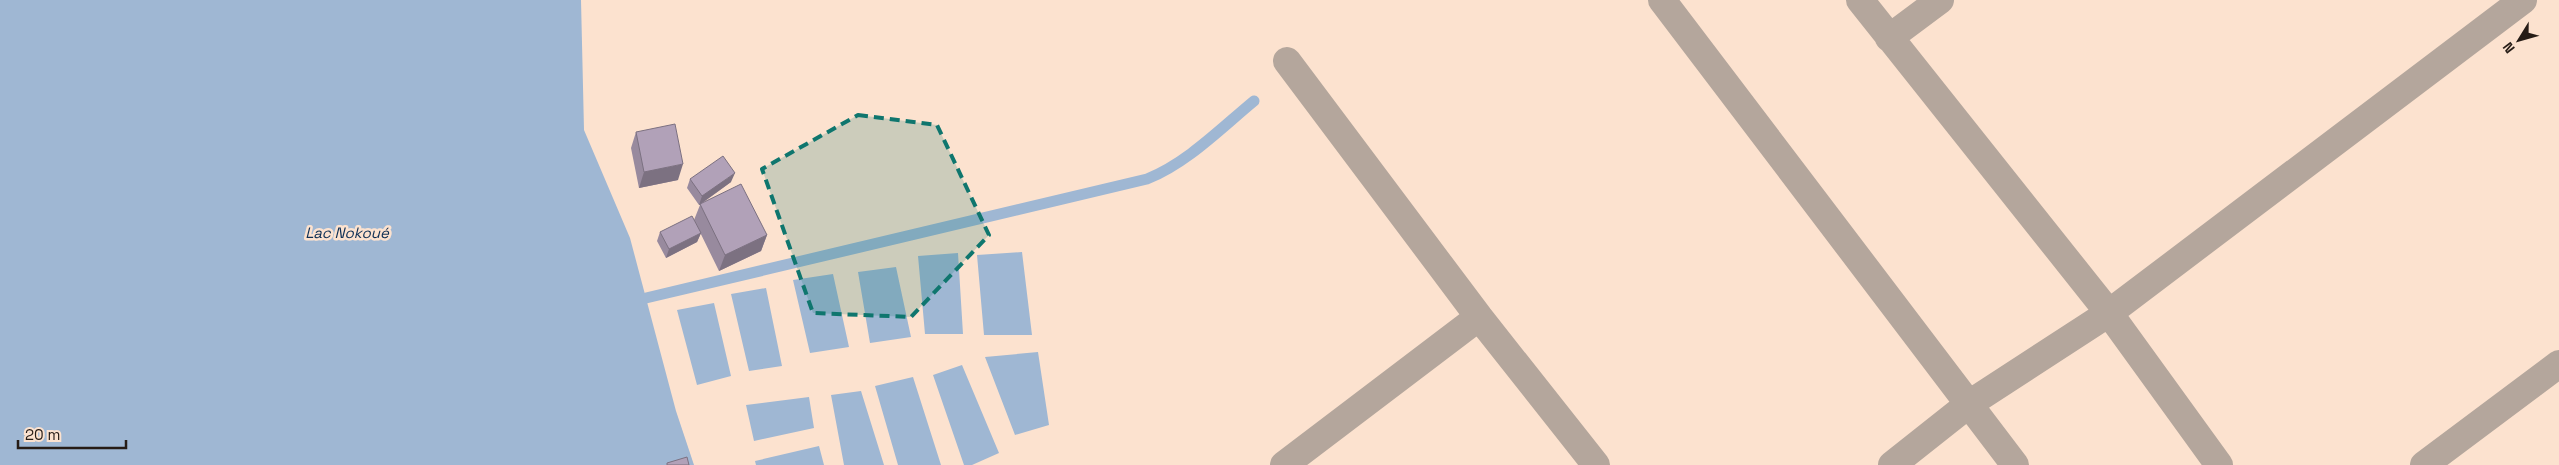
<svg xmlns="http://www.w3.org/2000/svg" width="2559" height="465" font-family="'Space Grotesk',sans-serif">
<rect width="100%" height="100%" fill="#fce2cf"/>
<path fill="#9fb7d3" d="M 0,0 L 581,0 L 584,130 L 630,238 L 676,411 L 694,465 L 0,465 Z
M 1022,252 L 1032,335 L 984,335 L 977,255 Z
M 958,253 L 963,334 L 925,334 L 918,256 Z
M 896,267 L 911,337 L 870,343 L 858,272 Z
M 833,274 L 849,347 L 810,353 L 793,280 Z
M 766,288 L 782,366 L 749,371 L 731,294 Z
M 714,303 L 731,376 L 697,385 L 677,310 Z
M 1038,352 L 1049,425 L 1015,435 L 985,357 Z
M 962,365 L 999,453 L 972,465 L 964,465 L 933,375 Z
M 913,377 L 941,465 L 898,465 L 875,386 Z
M 861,391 L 884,465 L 844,465 L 831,395 Z
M 809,397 L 814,428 L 754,441 L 746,405 Z
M 819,446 L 824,465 L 756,465 L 755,461 Z"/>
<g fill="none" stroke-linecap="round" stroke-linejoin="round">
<path stroke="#9fb7d3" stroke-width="11" d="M 646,298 L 1147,179 C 1187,163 1220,129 1254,101"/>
<path stroke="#b4a69c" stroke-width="28" d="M 1662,0 L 2015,465
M 1860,0 L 2109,313 L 2219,465
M 1889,38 L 1940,0
M 1287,61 L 1479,317 L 1596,465
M 1284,465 L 1479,317
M 1892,465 L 1969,404 L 2109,313 L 2523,0
M 2424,465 L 2559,364"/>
</g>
<path fill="#988a9e" d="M 636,132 L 678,180 L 639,188 L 631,148 Z
M 690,179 L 731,182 L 701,204 L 767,235 L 761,251 L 719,271 L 694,220 L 700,205 L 699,205 L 687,188 Z
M 660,232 L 701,233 L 697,242 L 666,258 L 657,241 Z"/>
<path fill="#7c7181" d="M 683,164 L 678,180 L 639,188 L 644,172 Z
M 735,173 L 731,182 L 699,205 L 702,196 Z
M 701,233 L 697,242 L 666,258 L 669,249 Z
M 767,235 L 761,251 L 719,271 L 725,255 Z"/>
<path fill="#b1a1b8" stroke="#7c7181" d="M 675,124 L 683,164 L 644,172 L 636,132 Z
M 723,156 L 735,173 L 702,196 L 690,179 Z
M 741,184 L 767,235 L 725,255 L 700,204 Z
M 692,216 L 701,233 L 669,249 L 660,232 Z
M 687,457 L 689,465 L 667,465 L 667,463 Z"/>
<path fill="#0f766e" fill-opacity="0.2" stroke="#0f766e" stroke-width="4" stroke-dasharray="10 6" stroke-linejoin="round" d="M 858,115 L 937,125 L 989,235 L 911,317 L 813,313 L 762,169 Z"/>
<g text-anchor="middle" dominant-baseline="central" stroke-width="5" stroke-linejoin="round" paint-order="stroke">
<g font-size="15" font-style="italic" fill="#0d2f55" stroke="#fce2cf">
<text x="347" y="232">Lac Nokoué</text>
</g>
</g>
<g transform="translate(2519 40) rotate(233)" stroke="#fce2cf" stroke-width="4" paint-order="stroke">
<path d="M0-4L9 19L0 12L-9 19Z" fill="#261c16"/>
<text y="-8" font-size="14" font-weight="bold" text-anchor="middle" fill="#261c16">N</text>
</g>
<path d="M18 440v8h108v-8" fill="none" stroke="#261c16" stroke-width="2.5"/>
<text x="25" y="440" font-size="15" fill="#261c16" stroke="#fce2cf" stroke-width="4" paint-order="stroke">20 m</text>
</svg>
